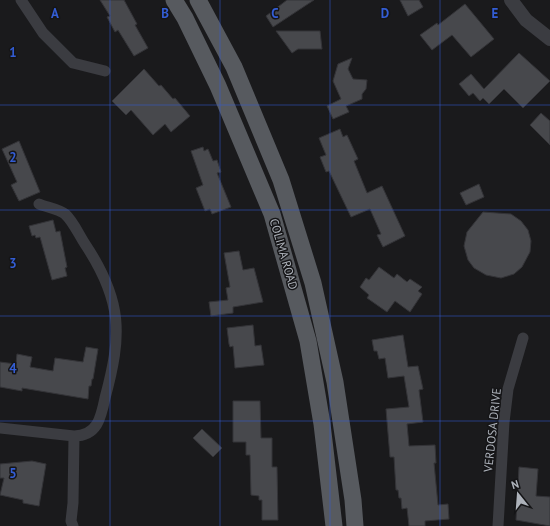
<svg xmlns="http://www.w3.org/2000/svg" width="550" height="526" font-family="'PT Sans',sans-serif">
<rect width="100%" height="100%" fill="#1a1a1c"/>
<path fill="#47484c" stroke="#343438" d="M 100,0 L 124,0 L 137,24 L 135,25 L 148,48 L 134,56 L 118,30 L 115,32 L 107,17 L 110,16 Z
M 287,0 L 314,0 L 273,27 L 266,16 Z
M 400,0 L 419,0 L 423,7 L 408,16 Z
M 465,4 L 494,39 L 471,57 L 452,35 L 432,50 L 420,35 L 437,23 L 438,25 Z
M 276,31 L 320,31 L 322,49 L 298,49 L 292,53 Z
M 519,53 L 550,81 L 523,108 L 504,89 L 489,104 L 483,98 L 480,101 L 473,93 L 469,96 L 459,84 L 471,74 L 484,89 Z
M 352,58 L 348,69 L 353,79 L 367,80 L 366,89 L 362,94 L 362,99 L 346,106 L 349,112 L 333,119 L 327,106 L 341,99 L 333,81 L 338,64 Z
M 144,69 L 159,86 L 161,85 L 173,99 L 175,98 L 190,116 L 171,132 L 165,124 L 153,135 L 131,110 L 126,115 L 112,101 Z
M 541,113 L 550,121 L 550,145 L 530,125 Z
M 340,129 L 343,137 L 347,135 L 358,159 L 354,161 L 367,193 L 382,186 L 405,236 L 383,247 L 377,235 L 381,234 L 370,209 L 351,217 L 329,171 L 326,172 L 320,157 L 326,155 L 319,138 Z
M 19,141 L 40,192 L 19,201 L 11,185 L 17,182 L 2,149 Z
M 203,147 L 204,151 L 208,149 L 213,161 L 217,160 L 221,172 L 217,173 L 231,207 L 212,214 L 210,209 L 205,211 L 196,188 L 203,185 L 191,151 Z
M 479,184 L 484,197 L 466,205 L 460,193 Z
M 483,212 L 511,214 L 521,221 L 528,230 L 531,241 L 530,252 L 522,267 L 514,274 L 501,278 L 486,275 L 474,268 L 468,260 L 464,246 L 467,232 Z
M 53,220 L 56,232 L 60,231 L 67,267 L 65,268 L 67,276 L 52,280 L 40,237 L 36,238 L 35,235 L 32,236 L 29,226 Z
M 239,251 L 243,270 L 254,268 L 263,302 L 233,307 L 233,313 L 211,316 L 209,302 L 228,300 L 226,288 L 230,287 L 224,253 Z
M 379,267 L 394,278 L 397,274 L 407,282 L 410,279 L 422,287 L 418,291 L 422,294 L 410,312 L 395,301 L 387,312 L 367,298 L 369,295 L 360,287 L 366,278 L 369,280 Z
M 253,325 L 255,346 L 261,345 L 264,365 L 235,368 L 233,346 L 230,347 L 229,344 L 227,328 Z
M 403,335 L 408,367 L 418,366 L 423,389 L 419,390 L 423,422 L 407,424 L 409,446 L 435,445 L 436,463 L 434,463 L 438,505 L 448,504 L 449,519 L 425,521 L 425,526 L 409,526 L 407,508 L 402,509 L 401,498 L 399,498 L 398,490 L 396,490 L 394,457 L 390,457 L 386,409 L 409,407 L 404,376 L 388,378 L 385,358 L 379,359 L 377,351 L 374,351 L 372,340 Z
M 86,347 L 98,349 L 93,379 L 92,379 L 91,386 L 89,386 L 88,399 L 22,388 L 22,391 L 0,387 L 0,362 L 16,364 L 17,354 L 32,357 L 30,367 L 53,371 L 55,358 L 83,362 Z
M 233,401 L 260,401 L 261,438 L 272,438 L 272,467 L 277,467 L 278,520 L 262,520 L 262,500 L 259,500 L 259,496 L 251,495 L 250,455 L 246,455 L 246,442 L 233,442 Z
M 202,429 L 222,448 L 213,457 L 193,438 Z
M 32,461 L 46,464 L 39,506 L 23,503 L 23,500 L 0,495 L 4,478 L 0,478 L 0,464 Z
M 519,467 L 538,469 L 536,496 L 550,497 L 550,526 L 516,520 Z"/>
<g fill="none" stroke-linecap="round" stroke-linejoin="round">
<path stroke="#3b3c41" stroke-width="11" d="M 21,0 L 43,33 L 73,63 L 105,71
M 39,204 C 46,207 59,209 65,214 C 73,221 79,235 85,244 C 123,301 122,335 105,398 C 101,418 97,436 74,436
M 0,428 L 74,436 L 73,503 L 71,521 L 73,526
M 498,526 L 504,422 L 508,389 L 523,338"/>
<path stroke="#3b3c41" stroke-width="14" d="M 511,0 L 526,20 L 550,39"/>
<path stroke="#575a5f" stroke-width="17" d="M 174,0 L 185,18 L 218,86 L 272,214 L 308,341 L 322,424 L 334,526
M 198,0 L 234,67 L 281,180 L 313,283 L 335,382 L 353,500 L 355,526"/>
</g>
<path fill="none" stroke="#335dd4" stroke-width="1" stroke-opacity="0.55" d="M 110,0 L 110,526M 220,0 L 220,526M 330,0 L 330,526M 440,0 L 440,526M 0,105 L 550,105M 0,210 L 550,210M 0,316 L 550,316M 0,421 L 550,421"/>
<g text-anchor="middle" dominant-baseline="central" stroke-width="3" stroke-linejoin="round" paint-order="stroke">
<g font-size="12" fill="#adb2ba" stroke="#151517">
<text transform="translate(284 254) rotate(74)">COLIMA ROAD</text>
<text transform="translate(492 430) rotate(-84)">VERDOSA DRIVE</text>
</g>
</g>
<g font-size="13" text-anchor="middle" font-weight="bold" fill="#335dd4" stroke="#151517" stroke-width="3" stroke-linejoin="round" paint-order="stroke">
<text x="55" y="18">A</text>
<text x="165" y="18">B</text>
<text x="275" y="18">C</text>
<text x="385" y="18">D</text>
<text x="495" y="18">E</text>
<text x="13" y="57">1</text>
<text x="13" y="162">2</text>
<text x="13" y="268">3</text>
<text x="13" y="373">4</text>
<text x="13" y="478">5</text>
</g>
<g transform="translate(518 494) rotate(343)" stroke="#151517" stroke-width="3" paint-order="stroke">
<path d="M0-3L7 15L0 10L-7 15Z" fill="#adb2ba"/>
<text y="-6" font-size="11" font-weight="bold" text-anchor="middle" fill="#adb2ba">N</text>
</g>
</svg>
